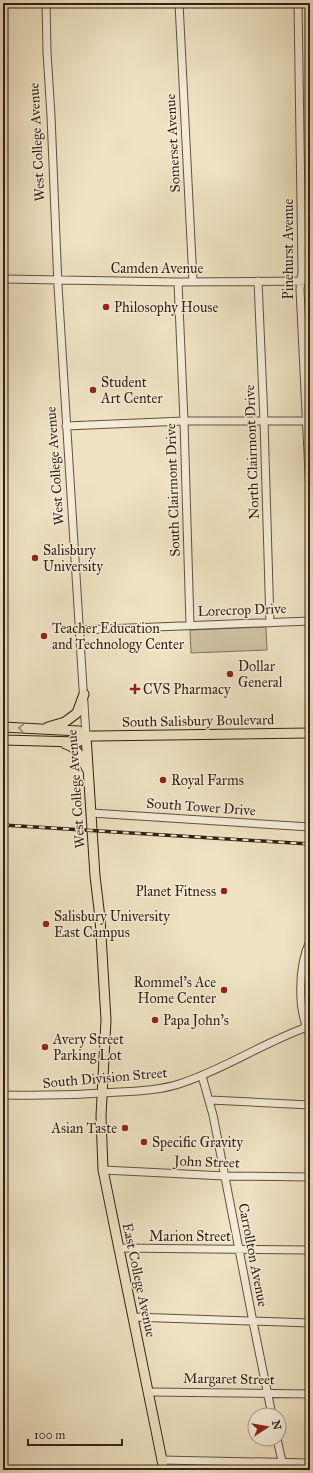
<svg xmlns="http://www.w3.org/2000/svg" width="313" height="1473" font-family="'IM FELL Great Primer',serif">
<rect width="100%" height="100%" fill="#eee2c2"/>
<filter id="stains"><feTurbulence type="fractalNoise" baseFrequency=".005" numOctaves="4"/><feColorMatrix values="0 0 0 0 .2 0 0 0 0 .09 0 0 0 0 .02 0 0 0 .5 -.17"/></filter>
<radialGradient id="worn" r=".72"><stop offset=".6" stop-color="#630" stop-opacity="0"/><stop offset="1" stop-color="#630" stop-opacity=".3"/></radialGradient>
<path fill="#cec1a4" stroke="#80705b" d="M 266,627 L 267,650 L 191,653 L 190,630 Z"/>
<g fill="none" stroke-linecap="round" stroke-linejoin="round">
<g stroke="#62503e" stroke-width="9">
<path id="minor" d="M 46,3 L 47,52 L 51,116 L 58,286 L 86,736
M 179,3 L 193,281
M 298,3 L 302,272 L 300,289 L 310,494
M 3,279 L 178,282 L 310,281
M 258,281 L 264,421 L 270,623
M 178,282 L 184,421 L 190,625
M 66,426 L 184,421 L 310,421
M 80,630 L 310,621
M 91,813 L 310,827
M 306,1027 C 304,1018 301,1008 301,999 C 300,980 302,958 310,941
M 202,1076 L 213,1115 L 253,1322 L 272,1415
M 3,1095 C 42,1096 80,1095 119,1092 C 140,1091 162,1090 182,1083 C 227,1068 266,1041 310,1026
M 210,1100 L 310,1105
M 103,1170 L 225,1176 L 310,1177
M 118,1248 L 310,1250
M 133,1317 L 310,1323
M 149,1392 L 310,1394
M 277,1439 L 284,1470
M 161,1460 L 310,1463"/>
</g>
<g stroke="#331f12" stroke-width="11">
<path id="major" d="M 3,727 L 79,731 L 86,736
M 48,727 L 65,722 L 77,713 L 84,694
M 86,736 L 95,876 L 100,918 L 106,1020 L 101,1116 L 103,1170 L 164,1470
M 3,740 L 78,742 L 86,736 L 96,736 L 310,733
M 65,744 C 77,747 81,758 87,769"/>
</g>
<use href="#minor" stroke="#f4ecd7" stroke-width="7"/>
<use href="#major" stroke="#eee2c2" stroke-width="9"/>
<g stroke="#331f12" stroke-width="3.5">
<path id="rail" d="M 3,825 L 310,844"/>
</g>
<use href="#rail" stroke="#f4ecd7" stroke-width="2" stroke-dasharray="6" stroke-linecap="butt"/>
</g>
<defs><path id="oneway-chevron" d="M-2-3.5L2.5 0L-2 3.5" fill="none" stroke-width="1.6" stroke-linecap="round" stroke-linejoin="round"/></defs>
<use stroke="#9a8a73" href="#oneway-chevron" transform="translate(21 728) rotate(-176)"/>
<g fill="#8f2418" stroke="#f4ecd7" stroke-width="1.5">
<circle cx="106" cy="307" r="4"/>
<circle cx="93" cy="390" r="4"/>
<circle cx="35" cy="558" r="4"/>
<circle cx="44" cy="636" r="4"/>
<circle cx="230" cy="674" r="4"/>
<path d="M133 683h4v4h4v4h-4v4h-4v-4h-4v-4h4z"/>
<circle cx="163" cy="780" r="4"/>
<circle cx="224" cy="891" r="4"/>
<circle cx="46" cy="924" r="4"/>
<circle cx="224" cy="990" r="4"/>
<circle cx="155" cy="1020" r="4"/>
<circle cx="45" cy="1047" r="4"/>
<circle cx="125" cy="1128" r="4"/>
<circle cx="144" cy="1142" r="4"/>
</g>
<g text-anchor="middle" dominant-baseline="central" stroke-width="3" stroke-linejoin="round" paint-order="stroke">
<g font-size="14" fill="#331f12" stroke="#f4ecd7">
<text transform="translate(37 142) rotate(-93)">West College Avenue</text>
<text transform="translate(173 143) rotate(-93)">Somerset Avenue</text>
<text transform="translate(288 249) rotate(-90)">Pinehurst Avenue</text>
<text x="157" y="268">Camden Avenue</text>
<text transform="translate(252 452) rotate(-92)">North Clairmont Drive</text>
<text transform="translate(55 466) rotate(-94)">West College Avenue</text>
<text transform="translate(173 490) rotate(-92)">South Clairmont Drive</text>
<text transform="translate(242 610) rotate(-2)">Lorecrop Drive</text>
<text transform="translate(198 721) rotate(-1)">South Salisbury Boulevard</text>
<text transform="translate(76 789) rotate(-94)">West College Avenue</text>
<text transform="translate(201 807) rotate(4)">South Tower Drive</text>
<text transform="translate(105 1078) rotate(-5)">South Division Street</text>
<text transform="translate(207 1162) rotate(2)">John Street</text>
<text x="190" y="1236">Marion Street</text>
<text transform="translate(253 1255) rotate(79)">Carrollton Avenue</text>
<text transform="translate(139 1280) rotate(78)">East College Avenue</text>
<text transform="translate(229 1379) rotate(1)">Margaret Street</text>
</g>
<g font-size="14" fill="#331f12" stroke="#f4ecd7" text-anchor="start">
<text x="114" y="307">Philosophy House</text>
<text x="101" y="382">Student<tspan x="101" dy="16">Art Center</tspan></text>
<text x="43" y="550">Salisbury<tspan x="43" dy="16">University</tspan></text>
<text x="52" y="628">Teacher Education<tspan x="52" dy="16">and Technology Center</tspan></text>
<text x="238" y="666">Dollar<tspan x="238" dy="16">General</tspan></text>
<text x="143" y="689">CVS Pharmacy</text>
<text x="171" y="780">Royal Farms</text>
<text x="216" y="891" text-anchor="end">Planet Fitness</text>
<text x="54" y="916">Salisbury University<tspan x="54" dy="16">East Campus</tspan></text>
<text x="216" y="982" text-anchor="end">Rommel's Ace<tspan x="216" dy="16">Home Center</tspan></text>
<text x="163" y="1020">Papa John's</text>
<text x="53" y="1039">Avery Street<tspan x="53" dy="16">Parking Lot</tspan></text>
<text x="117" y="1128" text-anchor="end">Asian Taste</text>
<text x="152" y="1142">Specific Gravity</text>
</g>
</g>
<rect width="313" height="1473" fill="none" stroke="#eee2c2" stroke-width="16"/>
<rect x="4" y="4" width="305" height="1465" fill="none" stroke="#331f12" stroke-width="2"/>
<rect x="8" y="8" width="297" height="1457" fill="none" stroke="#331f12"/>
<g transform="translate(267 1427) rotate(78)"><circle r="19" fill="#f4ecd7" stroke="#a79a88"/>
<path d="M0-3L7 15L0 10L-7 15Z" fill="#8f2418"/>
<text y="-6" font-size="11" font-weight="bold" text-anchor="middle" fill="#331f12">N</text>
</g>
<path d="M28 1439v6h94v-6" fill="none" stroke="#331f12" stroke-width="2"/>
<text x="34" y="1439" font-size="12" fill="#331f12" stroke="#f4ecd7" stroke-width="3" paint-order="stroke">100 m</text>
<rect width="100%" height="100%" filter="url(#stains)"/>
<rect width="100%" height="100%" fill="url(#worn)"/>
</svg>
